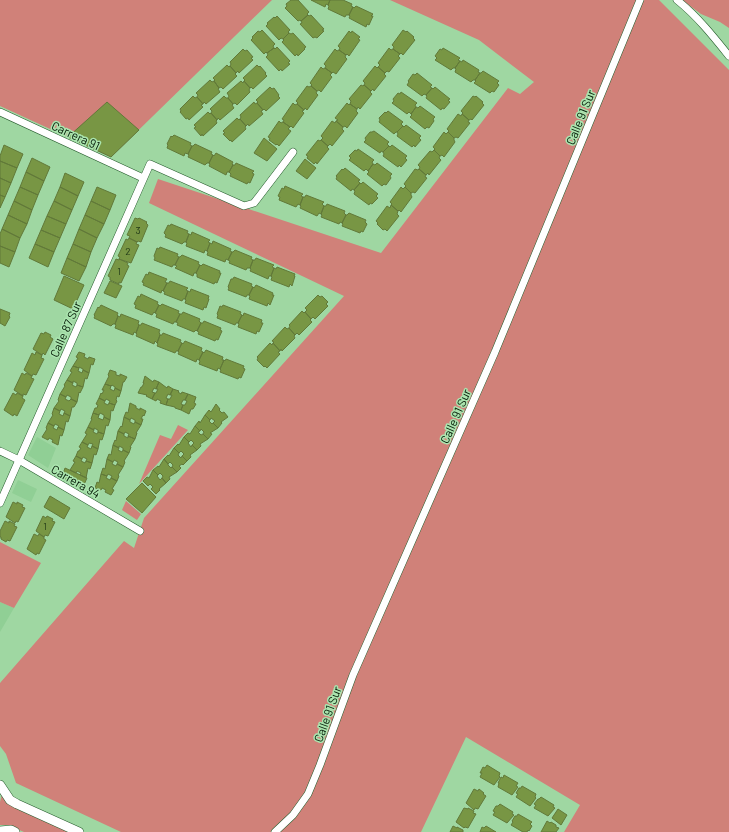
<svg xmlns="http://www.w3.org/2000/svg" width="729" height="832" font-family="Barlow,sans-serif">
<rect width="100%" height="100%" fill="#9fd7a2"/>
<path fill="#90cf95" d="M 37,437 L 56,448 L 48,468 L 28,455 Z
M 18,480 L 37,489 L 31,502 L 12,493 Z
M 0,602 L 14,608 L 0,632 Z"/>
<path fill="#d08179" d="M 0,0 L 272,0 L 111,157 L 0,106 Z
M 390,0 L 659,0 L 729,70 L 729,832 L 564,832 L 580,805 L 466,737 L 421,832 L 121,832 L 16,783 L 6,754 L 0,746 L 0,683 L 124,541 L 134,548 L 144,518 L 344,296 L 149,203 L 158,179 L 381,253 L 508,88 L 520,94 L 534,82 L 479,40 Z
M 682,0 L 729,0 L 729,28 L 720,22 L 701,14 Z
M 178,425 L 188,430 L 139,484 L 160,435 L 171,439 Z
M 126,501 L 141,514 L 137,520 L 122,510 Z
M 0,542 L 41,563 L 14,608 L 0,602 Z
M 2,794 L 69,832 L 24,832 L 8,825 L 0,825 L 0,802 Z"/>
<path fill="#789644" stroke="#617939" d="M 291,0 L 298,0 L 309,12 L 307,14 L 308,15 L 301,21 L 300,20 L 298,21 L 285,8 L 287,6 L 286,4 Z
M 311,0 L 330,0 L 328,5 L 326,4 L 325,7 Z
M 330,0 L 343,0 L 352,4 L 351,6 L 353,7 L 349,15 L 346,15 L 345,17 L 328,9 L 329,6 L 328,5 Z
M 356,6 L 373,14 L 371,16 L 373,16 L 369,25 L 367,24 L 366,27 L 349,18 L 350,16 L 349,15 L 353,7 L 354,8 Z
M 308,15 L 309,16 L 311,15 L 324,29 L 322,30 L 324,31 L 317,38 L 315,37 L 313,38 L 300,24 L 302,23 L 301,21 Z
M 277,16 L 290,30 L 288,32 L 289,33 L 283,39 L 281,38 L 279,40 L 266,26 L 268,24 L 267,23 L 274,17 L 275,18 Z
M 262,30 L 275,44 L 273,46 L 274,48 L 267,53 L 266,52 L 264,54 L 251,40 L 253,38 L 252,37 L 258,31 L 260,32 Z
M 403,30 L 406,32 L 407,31 L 414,37 L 413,38 L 415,40 L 403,55 L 401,53 L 400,54 L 393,49 L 394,47 L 392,45 Z
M 349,31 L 351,33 L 352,31 L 360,37 L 358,39 L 360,40 L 349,56 L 347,54 L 346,55 L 339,50 L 340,48 L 338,46 Z
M 289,33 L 291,34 L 293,33 L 306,47 L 304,48 L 305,49 L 298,56 L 297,54 L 295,56 L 282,42 L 284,40 L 283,39 Z
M 277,47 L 290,61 L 288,63 L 290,64 L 282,71 L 281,69 L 279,71 L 266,57 L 268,55 L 267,53 L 274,48 L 275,49 Z
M 389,48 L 391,50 L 393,49 L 400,54 L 398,56 L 400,58 L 389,72 L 387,71 L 385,73 L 378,67 L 380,65 L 378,63 Z
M 443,48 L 460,58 L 458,60 L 460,61 L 455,68 L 453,68 L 451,70 L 435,60 L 437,58 L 435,56 L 440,49 L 442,50 Z
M 243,49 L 245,51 L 247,50 L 253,57 L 251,58 L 253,60 L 239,73 L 238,71 L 236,73 L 230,66 L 231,64 L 230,62 Z
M 335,49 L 337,51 L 339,50 L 346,55 L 345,57 L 347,59 L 336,74 L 333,72 L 332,73 L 325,68 L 326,66 L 324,64 Z
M 463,60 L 479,70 L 478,72 L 480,73 L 475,80 L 473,80 L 471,82 L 455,72 L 456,69 L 455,68 L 460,61 L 462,62 Z
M 227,65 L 229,67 L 230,66 L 236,73 L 235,74 L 237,76 L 223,89 L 221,87 L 219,88 L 214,81 L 215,80 L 213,78 Z
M 257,65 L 259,67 L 260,66 L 266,73 L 265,74 L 267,76 L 253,89 L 251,87 L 250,88 L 244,81 L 245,80 L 243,78 Z
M 375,66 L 377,68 L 378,67 L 385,73 L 384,74 L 386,76 L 374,91 L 373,89 L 371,91 L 364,85 L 365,83 L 363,81 Z
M 321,67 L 323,69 L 325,68 L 332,73 L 330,75 L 332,77 L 321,92 L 319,90 L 317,91 L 311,86 L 312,85 L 310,83 Z
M 483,71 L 499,81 L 497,83 L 499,85 L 494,92 L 492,91 L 490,93 L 474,83 L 476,81 L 475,80 L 480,73 L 481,73 Z
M 417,73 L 432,85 L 430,87 L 432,88 L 426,95 L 424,94 L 422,96 L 407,85 L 409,82 L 408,81 L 413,74 L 415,75 Z
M 210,80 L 212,82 L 214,81 L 219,88 L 218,89 L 220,92 L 206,104 L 204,102 L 203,104 L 197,97 L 198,95 L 196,93 Z
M 241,81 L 243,83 L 244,81 L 250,88 L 249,90 L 250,92 L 237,105 L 235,103 L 233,104 L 228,98 L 229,96 L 227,93 Z
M 361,85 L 363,86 L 364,85 L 371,91 L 370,92 L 372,94 L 360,109 L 358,107 L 357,109 L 350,104 L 351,101 L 349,99 Z
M 307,86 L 309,87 L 311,86 L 317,91 L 316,93 L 318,95 L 307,110 L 305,108 L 304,110 L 297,104 L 298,103 L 296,101 Z
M 270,87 L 272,89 L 274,88 L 279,95 L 278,96 L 280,98 L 266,111 L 264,109 L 263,110 L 257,103 L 258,102 L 256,100 Z
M 435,87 L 450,99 L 448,100 L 450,102 L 444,109 L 442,108 L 441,110 L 426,98 L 427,96 L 426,95 L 432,88 L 433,89 Z
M 401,92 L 417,103 L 415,105 L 416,107 L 411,114 L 409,112 L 407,114 L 392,103 L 394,101 L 393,99 L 398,93 L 400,94 Z
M 193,96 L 195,98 L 197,97 L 203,104 L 201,105 L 203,107 L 189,120 L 188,118 L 186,119 L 180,112 L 181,111 L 180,109 Z
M 224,96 L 226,98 L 228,98 L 233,104 L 232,105 L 234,108 L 220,120 L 218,118 L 217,120 L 211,113 L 212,111 L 210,109 Z
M 473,96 L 475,97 L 476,96 L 483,102 L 482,103 L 484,105 L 472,120 L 471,119 L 469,120 L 462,114 L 463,113 L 461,111 Z
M 107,102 L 139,130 L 111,157 L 68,137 Z
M 254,102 L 255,104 L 257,103 L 263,110 L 261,111 L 263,114 L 249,126 L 248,124 L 246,126 L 240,119 L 241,117 L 240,115 Z
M 293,103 L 295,105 L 297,104 L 304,110 L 302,111 L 304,113 L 293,128 L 291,126 L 290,127 L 283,122 L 284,120 L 282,119 Z
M 347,103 L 349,105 L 350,104 L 357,109 L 356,111 L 358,113 L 347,128 L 345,126 L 343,127 L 336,121 L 338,120 L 335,118 Z
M 420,106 L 435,117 L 433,119 L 434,121 L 429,128 L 427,127 L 425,129 L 410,117 L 412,115 L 411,114 L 416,107 L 418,108 Z
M 388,111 L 403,122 L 401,124 L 403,126 L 397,132 L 396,132 L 394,134 L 379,122 L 380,120 L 379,118 L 385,112 L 386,113 Z
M 208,112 L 210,114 L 211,113 L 217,120 L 216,121 L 217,123 L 203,136 L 202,134 L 201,136 L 194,128 L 196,127 L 194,125 Z
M 458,114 L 461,116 L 462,114 L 469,120 L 468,122 L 470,123 L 458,138 L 456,137 L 454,138 L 448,132 L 449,131 L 447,129 Z
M 237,118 L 239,120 L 240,119 L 246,126 L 245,127 L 246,129 L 232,142 L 231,140 L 230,141 L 223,134 L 225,133 L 223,131 Z
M 279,121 L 281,123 L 283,122 L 290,127 L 288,129 L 291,131 L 279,146 L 277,144 L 276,145 L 269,140 L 270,138 L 268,137 Z
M 332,121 L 335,123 L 336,121 L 343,127 L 342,129 L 344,131 L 332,146 L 330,144 L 328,146 L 321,140 L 323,138 L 321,136 Z
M 406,125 L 421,136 L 419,138 L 421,140 L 415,147 L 414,145 L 412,147 L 397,136 L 398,134 L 397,132 L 403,126 L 404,127 Z
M 374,131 L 389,142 L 387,144 L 389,146 L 383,152 L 381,151 L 380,153 L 364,142 L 366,140 L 365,138 L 370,132 L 372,132 Z
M 444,132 L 446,134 L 448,132 L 454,138 L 454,140 L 455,142 L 444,157 L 442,155 L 440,156 L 434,150 L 435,149 L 433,147 Z
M 174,135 L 191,143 L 190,145 L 192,146 L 188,154 L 185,153 L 184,156 L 167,148 L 168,145 L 167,144 L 171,136 L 172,137 Z
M 264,138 L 277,149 L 267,161 L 254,153 Z
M 318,140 L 320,141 L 321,140 L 328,146 L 327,147 L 329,149 L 317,164 L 316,162 L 314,164 L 307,158 L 308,156 L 306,155 Z
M 195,144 L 212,152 L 211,154 L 213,155 L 209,163 L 207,163 L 205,165 L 188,157 L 189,155 L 188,154 L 192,146 L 193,146 Z
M 4,145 L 23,154 L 17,168 L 0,161 L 0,156 Z
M 392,145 L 407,156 L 405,158 L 407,160 L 401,167 L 399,165 L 398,167 L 383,156 L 384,154 L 383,152 L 389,146 L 390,147 Z
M 358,149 L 374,160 L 372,162 L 373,164 L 368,171 L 366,169 L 364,171 L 349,160 L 351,158 L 349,156 L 355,150 L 357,151 Z
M 434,150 L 440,156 L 439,158 L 441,160 L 429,175 L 428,173 L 426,175 L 419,169 L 420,167 L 418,165 L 430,151 L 432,152 Z
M 216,153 L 233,162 L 232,164 L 233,165 L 229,172 L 227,172 L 226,175 L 209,166 L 210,164 L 209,163 L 213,155 L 214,156 Z
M 32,158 L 50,167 L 44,181 L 26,172 Z
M 305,159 L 316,168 L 307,179 L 296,171 Z
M 0,161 L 17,168 L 11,183 L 0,178 Z
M 236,163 L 254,171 L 252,173 L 254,174 L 250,183 L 248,182 L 247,184 L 230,176 L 231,174 L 229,172 L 233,165 L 235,165 Z
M 377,163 L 392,174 L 390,176 L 391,178 L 386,185 L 384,184 L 382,186 L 367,174 L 369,172 L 368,171 L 373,164 L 375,165 Z
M 345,168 L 360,180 L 358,181 L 360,183 L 354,190 L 352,189 L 351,191 L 336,179 L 337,177 L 336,176 L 342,169 L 343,170 Z
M 415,169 L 418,170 L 419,169 L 426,175 L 425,177 L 427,178 L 415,193 L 413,192 L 411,193 L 405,187 L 406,186 L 404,184 Z
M 26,172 L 44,181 L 38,195 L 20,187 Z
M 65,173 L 84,182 L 78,196 L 60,187 Z
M 0,178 L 11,183 L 5,197 L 0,195 Z
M 363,182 L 378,194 L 376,196 L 378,198 L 372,204 L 370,203 L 369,205 L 354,194 L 355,191 L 354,190 L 360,183 L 361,184 Z
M 285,186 L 303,194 L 301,196 L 303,197 L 300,205 L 298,204 L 296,207 L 279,200 L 280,197 L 278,196 L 282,188 L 284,189 Z
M 20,187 L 38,195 L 32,210 L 14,201 Z
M 60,187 L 78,196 L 72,210 L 54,201 Z
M 97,187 L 116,195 L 110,210 L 91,201 Z
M 401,187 L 403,189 L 405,187 L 411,193 L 411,195 L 412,197 L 401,212 L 399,210 L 398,211 L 391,205 L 392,204 L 390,202 Z
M 0,195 L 5,197 L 0,208 Z
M 306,195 L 324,202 L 322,204 L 324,206 L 321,214 L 319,213 L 317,216 L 300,208 L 301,206 L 300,205 L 303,197 L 305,197 Z
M 14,201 L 32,210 L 27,224 L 8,215 Z
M 54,201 L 72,210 L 66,224 L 47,216 Z
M 91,201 L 110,210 L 104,224 L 85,215 Z
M 327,204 L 345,211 L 344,213 L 346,215 L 342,223 L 340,222 L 339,224 L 321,217 L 322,215 L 321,214 L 324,206 L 326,206 Z
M 391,205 L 398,211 L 397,214 L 399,216 L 387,231 L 385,229 L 383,230 L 377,224 L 378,223 L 376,221 L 387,206 L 390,208 Z
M 349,213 L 366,220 L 365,222 L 367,224 L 363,232 L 361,231 L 360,233 L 342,226 L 343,224 L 342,223 L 346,215 L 347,215 Z
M 8,215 L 27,224 L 20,238 L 2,229 Z
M 85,215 L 104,224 L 97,238 L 79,229 Z
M 47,216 L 66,224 L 60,238 L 41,230 Z
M 135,218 L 138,219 L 139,218 L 147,222 L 146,223 L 148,225 L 141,242 L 138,241 L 137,242 L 129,238 L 130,236 L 127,235 Z
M 171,224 L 188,231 L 187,233 L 189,234 L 186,242 L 184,242 L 182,244 L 165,237 L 166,235 L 164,233 L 168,225 L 170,226 Z
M 2,229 L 20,238 L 15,252 L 0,246 L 0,234 Z
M 79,229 L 97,238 L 91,252 L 73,244 Z
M 41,230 L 60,238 L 54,252 L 35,244 Z
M 192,232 L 210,240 L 208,242 L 210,243 L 207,251 L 205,250 L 204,253 L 186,246 L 187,243 L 186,242 L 189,234 L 191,235 Z
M 129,238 L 137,242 L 136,244 L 139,245 L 131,263 L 119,259 L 120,257 L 118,256 L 126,239 L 128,240 Z
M 213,241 L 231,249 L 230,251 L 232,252 L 228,260 L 226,259 L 225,262 L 207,255 L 208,252 L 207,251 L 210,243 L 212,244 Z
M 35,244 L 54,252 L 48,267 L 29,258 Z
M 73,244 L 91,252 L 86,267 L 67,258 Z
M 0,246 L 15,252 L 9,267 L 0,263 Z
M 160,247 L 178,254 L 177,256 L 179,257 L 175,265 L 173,265 L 172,267 L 154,260 L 155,258 L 154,256 L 157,248 L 159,249 Z
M 235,250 L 252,257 L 251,259 L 253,260 L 250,268 L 247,268 L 246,270 L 229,263 L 230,261 L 228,260 L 232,252 L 233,252 Z
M 182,255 L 199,262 L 198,264 L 200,265 L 196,273 L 194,273 L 193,276 L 175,268 L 177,266 L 175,265 L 179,257 L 180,257 Z
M 67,258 L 86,267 L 79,281 L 61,273 Z
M 256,258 L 274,265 L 272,267 L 274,268 L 271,276 L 269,276 L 268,279 L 250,271 L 251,269 L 250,268 L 253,260 L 255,260 Z
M 116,259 L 119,260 L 119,259 L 128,263 L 127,265 L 129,266 L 121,283 L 119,282 L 119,284 L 110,280 L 110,277 L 108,276 Z
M 203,264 L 220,271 L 219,273 L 221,273 L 217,283 L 215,282 L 214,284 L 197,277 L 197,274 L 196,273 L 200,265 L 201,266 Z
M 277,267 L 295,274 L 294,276 L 295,276 L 292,286 L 290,284 L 289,287 L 271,280 L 272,277 L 271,276 L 274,268 L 276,269 Z
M 149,272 L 167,279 L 165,282 L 167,283 L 163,291 L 162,290 L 161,293 L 143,285 L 144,283 L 142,282 L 146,274 L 148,275 Z
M 64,276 L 84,285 L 73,309 L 54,300 Z
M 234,277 L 252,284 L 251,286 L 253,287 L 249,295 L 247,295 L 246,297 L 228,290 L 229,288 L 228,287 L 231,279 L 233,279 Z
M 110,281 L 122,286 L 116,298 L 104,293 Z
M 170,281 L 188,288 L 186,290 L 188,291 L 185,299 L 183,299 L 182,301 L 164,294 L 165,292 L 163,291 L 167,283 L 169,283 Z
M 256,285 L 273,293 L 272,295 L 274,295 L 270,305 L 268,303 L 267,306 L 249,299 L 250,296 L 249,295 L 253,287 L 254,288 Z
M 191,289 L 209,296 L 208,299 L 209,299 L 206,308 L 204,307 L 203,310 L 185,303 L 186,300 L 185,299 L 188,291 L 190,292 Z
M 141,294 L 158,302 L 157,304 L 159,305 L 155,313 L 154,312 L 152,315 L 135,308 L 136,305 L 134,304 L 138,296 L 140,297 Z
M 318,295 L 320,297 L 322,296 L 328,302 L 326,304 L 328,306 L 315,319 L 313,317 L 311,319 L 305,312 L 307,310 L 305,308 Z
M 162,304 L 179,311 L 178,313 L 180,314 L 176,322 L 174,322 L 173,324 L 156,317 L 157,314 L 155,313 L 159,305 L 160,306 Z
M 101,305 L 118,313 L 117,315 L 118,316 L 115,324 L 113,324 L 111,326 L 94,318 L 95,316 L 94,315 L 98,307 L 99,308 Z
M 223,305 L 241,312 L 240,314 L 242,315 L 238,323 L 236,323 L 235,325 L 217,318 L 218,315 L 217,314 L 220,306 L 222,307 Z
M 0,309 L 10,313 L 9,316 L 10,317 L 5,326 L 0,323 Z
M 302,311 L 304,313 L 305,312 L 311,319 L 310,320 L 312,322 L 299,335 L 297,333 L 295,335 L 289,328 L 290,326 L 289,325 Z
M 183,312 L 200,319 L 199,321 L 201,323 L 197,331 L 196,330 L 194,332 L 177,325 L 178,323 L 176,322 L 180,314 L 182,314 Z
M 244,313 L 262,320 L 261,323 L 263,323 L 259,332 L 257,331 L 256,334 L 238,327 L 239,324 L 238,323 L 242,315 L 243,316 Z
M 121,314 L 139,321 L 138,324 L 139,325 L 136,333 L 134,332 L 133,335 L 115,328 L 116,325 L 115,324 L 118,316 L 120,317 Z
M 204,321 L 221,328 L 220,330 L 222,331 L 218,340 L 216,339 L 215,341 L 198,334 L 199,332 L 197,331 L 201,323 L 203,323 Z
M 142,323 L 160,330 L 159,332 L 160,335 L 157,343 L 155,341 L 154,344 L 136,336 L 137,334 L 136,333 L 139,325 L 141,325 Z
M 285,327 L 287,329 L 289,328 L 295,335 L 294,336 L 295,338 L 282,351 L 281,349 L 280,351 L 273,343 L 274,342 L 272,341 Z
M 45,332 L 51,335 L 50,337 L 53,339 L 45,355 L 43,353 L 42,355 L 33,349 L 41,333 L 44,334 Z
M 163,333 L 181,340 L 180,342 L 182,343 L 178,351 L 176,351 L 175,353 L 157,346 L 158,344 L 157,343 L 160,335 L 162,335 Z
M 185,341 L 202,348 L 201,351 L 203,352 L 199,360 L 197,359 L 196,362 L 178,354 L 179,352 L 178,351 L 182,343 L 183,344 Z
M 270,343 L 272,345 L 273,343 L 280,351 L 278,352 L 280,354 L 267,368 L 265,366 L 264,367 L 257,360 L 258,358 L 257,357 Z
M 206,350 L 223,357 L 222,360 L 224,360 L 220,369 L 218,368 L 217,371 L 199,364 L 200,361 L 199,360 L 203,352 L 204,353 Z
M 36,352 L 42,355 L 41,358 L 44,359 L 36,375 L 33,374 L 32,376 L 24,370 L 32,353 L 35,355 Z
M 79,352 L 85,354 L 84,357 L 88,359 L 89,357 L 95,359 L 93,365 L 91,364 L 89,373 L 83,370 L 83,369 L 79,367 L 79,368 L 73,366 L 78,358 L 76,357 Z
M 226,359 L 244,366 L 243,368 L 245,369 L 241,378 L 239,377 L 238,379 L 220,372 L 221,370 L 220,369 L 224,360 L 225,361 Z
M 73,366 L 79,368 L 78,371 L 82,373 L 83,370 L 89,373 L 87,379 L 85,378 L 83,387 L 77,385 L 77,383 L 73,381 L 73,383 L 67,380 L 72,372 L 70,371 Z
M 110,370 L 116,372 L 116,375 L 120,376 L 120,374 L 127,377 L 124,382 L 123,382 L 121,391 L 115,388 L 115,387 L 112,385 L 111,386 L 105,384 L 109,376 L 108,375 Z
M 22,373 L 25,375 L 26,373 L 32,376 L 31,378 L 34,379 L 26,395 L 23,394 L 23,396 L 14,390 Z
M 145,376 L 153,382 L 154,380 L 159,382 L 156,389 L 154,388 L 152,392 L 155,393 L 152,399 L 146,396 L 147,395 L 138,393 L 141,387 L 142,387 L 144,383 L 143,383 Z
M 67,380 L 73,383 L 72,385 L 76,387 L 77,385 L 83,387 L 80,393 L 79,392 L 77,402 L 71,399 L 71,397 L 67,395 L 66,397 L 60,394 L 65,386 L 64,385 Z
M 159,382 L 167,388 L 168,386 L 173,389 L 170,395 L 168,394 L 166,398 L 168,399 L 166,405 L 160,403 L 161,401 L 157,399 L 156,401 L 152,399 L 155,393 L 156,393 L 158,389 L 156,389 Z
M 105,384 L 111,386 L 110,389 L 114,391 L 115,388 L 121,391 L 119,397 L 117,396 L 116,400 L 117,401 L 115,405 L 109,403 L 110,401 L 106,399 L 105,401 L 99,398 L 101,393 L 102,394 L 104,390 L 102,390 Z
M 173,389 L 179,391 L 178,392 L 181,394 L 182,392 L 188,394 L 185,400 L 183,400 L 181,404 L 183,405 L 181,410 L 175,408 L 175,407 L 166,405 L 168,399 L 170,399 L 172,395 L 170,395 Z
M 13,393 L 16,395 L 17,393 L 23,396 L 22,398 L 25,400 L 17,416 L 14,414 L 13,416 L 4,410 Z
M 60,394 L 66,397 L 65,399 L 69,401 L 71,399 L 77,402 L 74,407 L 72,407 L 70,416 L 64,413 L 65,411 L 61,409 L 60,411 L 54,408 L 59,401 L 58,400 Z
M 188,394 L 196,397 L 194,403 L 196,404 L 193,409 L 191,409 L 189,414 L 181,410 L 183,405 L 185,405 L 187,401 L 185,400 Z
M 99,398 L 105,401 L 104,403 L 108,405 L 109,403 L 115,405 L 113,411 L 111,410 L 110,420 L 104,417 L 104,415 L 100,413 L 99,415 L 93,413 L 95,408 L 97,408 L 98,405 L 96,404 Z
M 130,403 L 136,406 L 136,408 L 140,410 L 140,408 L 146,411 L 144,416 L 143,415 L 141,419 L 143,419 L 141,425 L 135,422 L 135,420 L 131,418 L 130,420 L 124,417 L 126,412 L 128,413 Z
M 216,404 L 220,409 L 219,410 L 222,413 L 224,412 L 228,417 L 221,422 L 222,423 L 218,428 L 213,423 L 215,421 L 211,418 L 210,420 L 205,415 L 209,410 L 211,412 Z
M 54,408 L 60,411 L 59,414 L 63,416 L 64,413 L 70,416 L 68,422 L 66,421 L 64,430 L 58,427 L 59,426 L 55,424 L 54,426 L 48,423 L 53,415 L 52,414 Z
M 93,413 L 99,415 L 98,418 L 103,420 L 104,417 L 110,420 L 108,426 L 106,425 L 104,434 L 98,432 L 98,430 L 94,428 L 94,430 L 88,427 L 92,419 L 91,419 Z
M 205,415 L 210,420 L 209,421 L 212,424 L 213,423 L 218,428 L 210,433 L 212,434 L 208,439 L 203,434 L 204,432 L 201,429 L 200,431 L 195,426 L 199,421 L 200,423 Z
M 124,417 L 130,420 L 130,422 L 134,424 L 135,422 L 141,425 L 136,433 L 137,433 L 135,439 L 128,436 L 129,434 L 125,432 L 124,434 L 118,431 L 121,426 L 122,427 Z
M 48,423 L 54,426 L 53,428 L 57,430 L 58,427 L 64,430 L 62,436 L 60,435 L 58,445 L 52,442 L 53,440 L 49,438 L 48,440 L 42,437 L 47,429 L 46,428 Z
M 195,426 L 200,431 L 198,432 L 201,435 L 203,434 L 208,439 L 200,444 L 201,446 L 197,450 L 192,445 L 194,443 L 191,440 L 189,442 L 184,437 L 188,433 L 190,434 Z
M 88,427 L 94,430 L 93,432 L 97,434 L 98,432 L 104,434 L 102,440 L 100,439 L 98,449 L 92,446 L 93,444 L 89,443 L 88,445 L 82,442 L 87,434 L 85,433 Z
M 118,431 L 124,434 L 124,436 L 128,438 L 128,436 L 135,439 L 130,447 L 131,447 L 129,453 L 123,450 L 123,448 L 119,446 L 119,448 L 113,445 L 115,440 L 116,441 Z
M 184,437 L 189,442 L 188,443 L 191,447 L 192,445 L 197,450 L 190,455 L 191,457 L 187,461 L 182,456 L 184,454 L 181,451 L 179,453 L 174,448 L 178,444 L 179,445 Z
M 82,442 L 88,445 L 87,447 L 91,449 L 92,446 L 98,449 L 96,455 L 94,454 L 92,463 L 86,461 L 87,459 L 83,457 L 82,459 L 76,456 L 78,451 L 79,451 L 81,448 L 79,447 Z
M 113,445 L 119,448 L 118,450 L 122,452 L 123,450 L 129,453 L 124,461 L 125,462 L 123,467 L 117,464 L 118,462 L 114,460 L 113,462 L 107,459 L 109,454 L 111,455 Z
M 174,448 L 179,453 L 178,455 L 181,458 L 182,456 L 187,461 L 183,465 L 182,464 L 179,466 L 181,468 L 177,472 L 172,467 L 173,465 L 170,462 L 168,464 L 164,459 L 168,455 L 169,456 Z
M 76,456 L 82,459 L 81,461 L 85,463 L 86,461 L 92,463 L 90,469 L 88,468 L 86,478 L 80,475 L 81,473 L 77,471 L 76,473 L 70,470 L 75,462 L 73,461 Z
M 107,459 L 113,462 L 112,464 L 116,466 L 117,464 L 123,467 L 118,475 L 119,476 L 117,481 L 111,478 L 112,476 L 108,474 L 107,476 L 101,474 L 103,468 L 105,469 Z
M 164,459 L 168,464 L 168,465 L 171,468 L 172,467 L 177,472 L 169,477 L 170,479 L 166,483 L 162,478 L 163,476 L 160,473 L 158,475 L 153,470 L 158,466 L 159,467 Z
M 65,468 L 87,478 L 82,489 L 62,477 Z
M 153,470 L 158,475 L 157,476 L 160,480 L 162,478 L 166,483 L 159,489 L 160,490 L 156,494 L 151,489 L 153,487 L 150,484 L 148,486 L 143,481 L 147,477 L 149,478 Z
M 101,474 L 107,476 L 106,478 L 110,480 L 111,478 L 117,481 L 112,489 L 114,490 L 111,495 L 105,492 L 106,490 L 102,488 L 101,490 L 95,488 L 97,482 L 99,483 Z
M 142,483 L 156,497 L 142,513 L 126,499 Z
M 50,496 L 70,508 L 64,519 L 44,507 Z
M 13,502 L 17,504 L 17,502 L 23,505 L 22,507 L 25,508 L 18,522 L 16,521 L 15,523 L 6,517 Z
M 43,516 L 46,518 L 47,516 L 53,519 L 52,521 L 55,522 L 48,536 L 45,535 L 44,537 L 36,531 Z
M 5,521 L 9,523 L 9,521 L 15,524 L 14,526 L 17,527 L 10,541 L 7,540 L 6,542 L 1,539 L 1,537 L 0,537 L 0,531 Z
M 34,534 L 38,536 L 39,534 L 44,537 L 44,539 L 46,540 L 39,554 L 37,553 L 36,555 L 27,549 Z
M 487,765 L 500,773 L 499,776 L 500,777 L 494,785 L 480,777 L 482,773 L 480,773 L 483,767 L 485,768 Z
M 504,775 L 518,783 L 516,786 L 518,787 L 512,795 L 498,787 L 499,783 L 498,783 L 501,777 L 503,778 Z
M 522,786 L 536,794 L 535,797 L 536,798 L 530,806 L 516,797 L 518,794 L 516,793 L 519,788 L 521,788 Z
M 474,789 L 478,791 L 479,789 L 484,793 L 483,794 L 486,796 L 478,809 L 475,808 L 474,810 L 466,803 Z
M 541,797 L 554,805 L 553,807 L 555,808 L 548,816 L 534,808 L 536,805 L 534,804 L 538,799 L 539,799 Z
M 500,804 L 513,812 L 512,814 L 514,815 L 507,823 L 493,815 L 495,812 L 493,811 L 496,806 L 498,806 Z
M 464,808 L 468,809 L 468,808 L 474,811 L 473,813 L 476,814 L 468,828 L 465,827 L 464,828 L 456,822 Z
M 558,809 L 567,815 L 561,825 L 552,818 Z
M 518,814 L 532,822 L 530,824 L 532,826 L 529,831 L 528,830 L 527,832 L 523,832 L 511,825 L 513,822 L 512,821 L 515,816 L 517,816 Z
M 547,821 L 550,823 L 551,822 L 556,825 L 556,827 L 559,828 L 556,832 L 541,832 Z
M 453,826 L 457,828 L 457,827 L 463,830 L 463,832 L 450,832 Z
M 486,826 L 496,832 L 480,832 L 482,827 L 484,828 Z"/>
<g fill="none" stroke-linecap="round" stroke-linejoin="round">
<g stroke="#255b2c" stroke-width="8">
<path id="street" d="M 677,0 C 697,16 713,36 729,56
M 0,112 L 143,178
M 0,451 L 19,460 L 140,531
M 0,503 L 150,164 L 244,206 L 254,203 L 293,152
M 275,832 L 293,815 L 308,794 L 320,765 L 353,675 L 495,352 L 640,0"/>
</g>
<g stroke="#255b2c" stroke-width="10">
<path id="secondary" d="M 0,785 L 10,800 L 17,804 L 79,832
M 0,831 L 11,830 L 15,832"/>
</g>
<use href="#street" stroke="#fff" stroke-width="7"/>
<use href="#secondary" stroke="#fff" stroke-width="9"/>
</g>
<g text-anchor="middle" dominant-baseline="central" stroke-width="3" stroke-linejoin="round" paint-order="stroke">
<g font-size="10" fill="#223a17">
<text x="138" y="230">3</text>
<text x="128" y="251">2</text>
<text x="119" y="271">1</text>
<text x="45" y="526">1</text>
</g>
<g font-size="12" fill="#061c08" stroke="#abe5af">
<text transform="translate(580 117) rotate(-68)">Calle 91 Sur</text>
<text transform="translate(76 135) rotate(25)">Carrera 91</text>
<text transform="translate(65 329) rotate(-66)">Calle 87 Sur</text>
<text transform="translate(455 416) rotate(-66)">Calle 91 Sur</text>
<text transform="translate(76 481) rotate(30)">Carrera 94</text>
<text transform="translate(327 714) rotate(-70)">Calle 91 Sur</text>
</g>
</g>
</svg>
